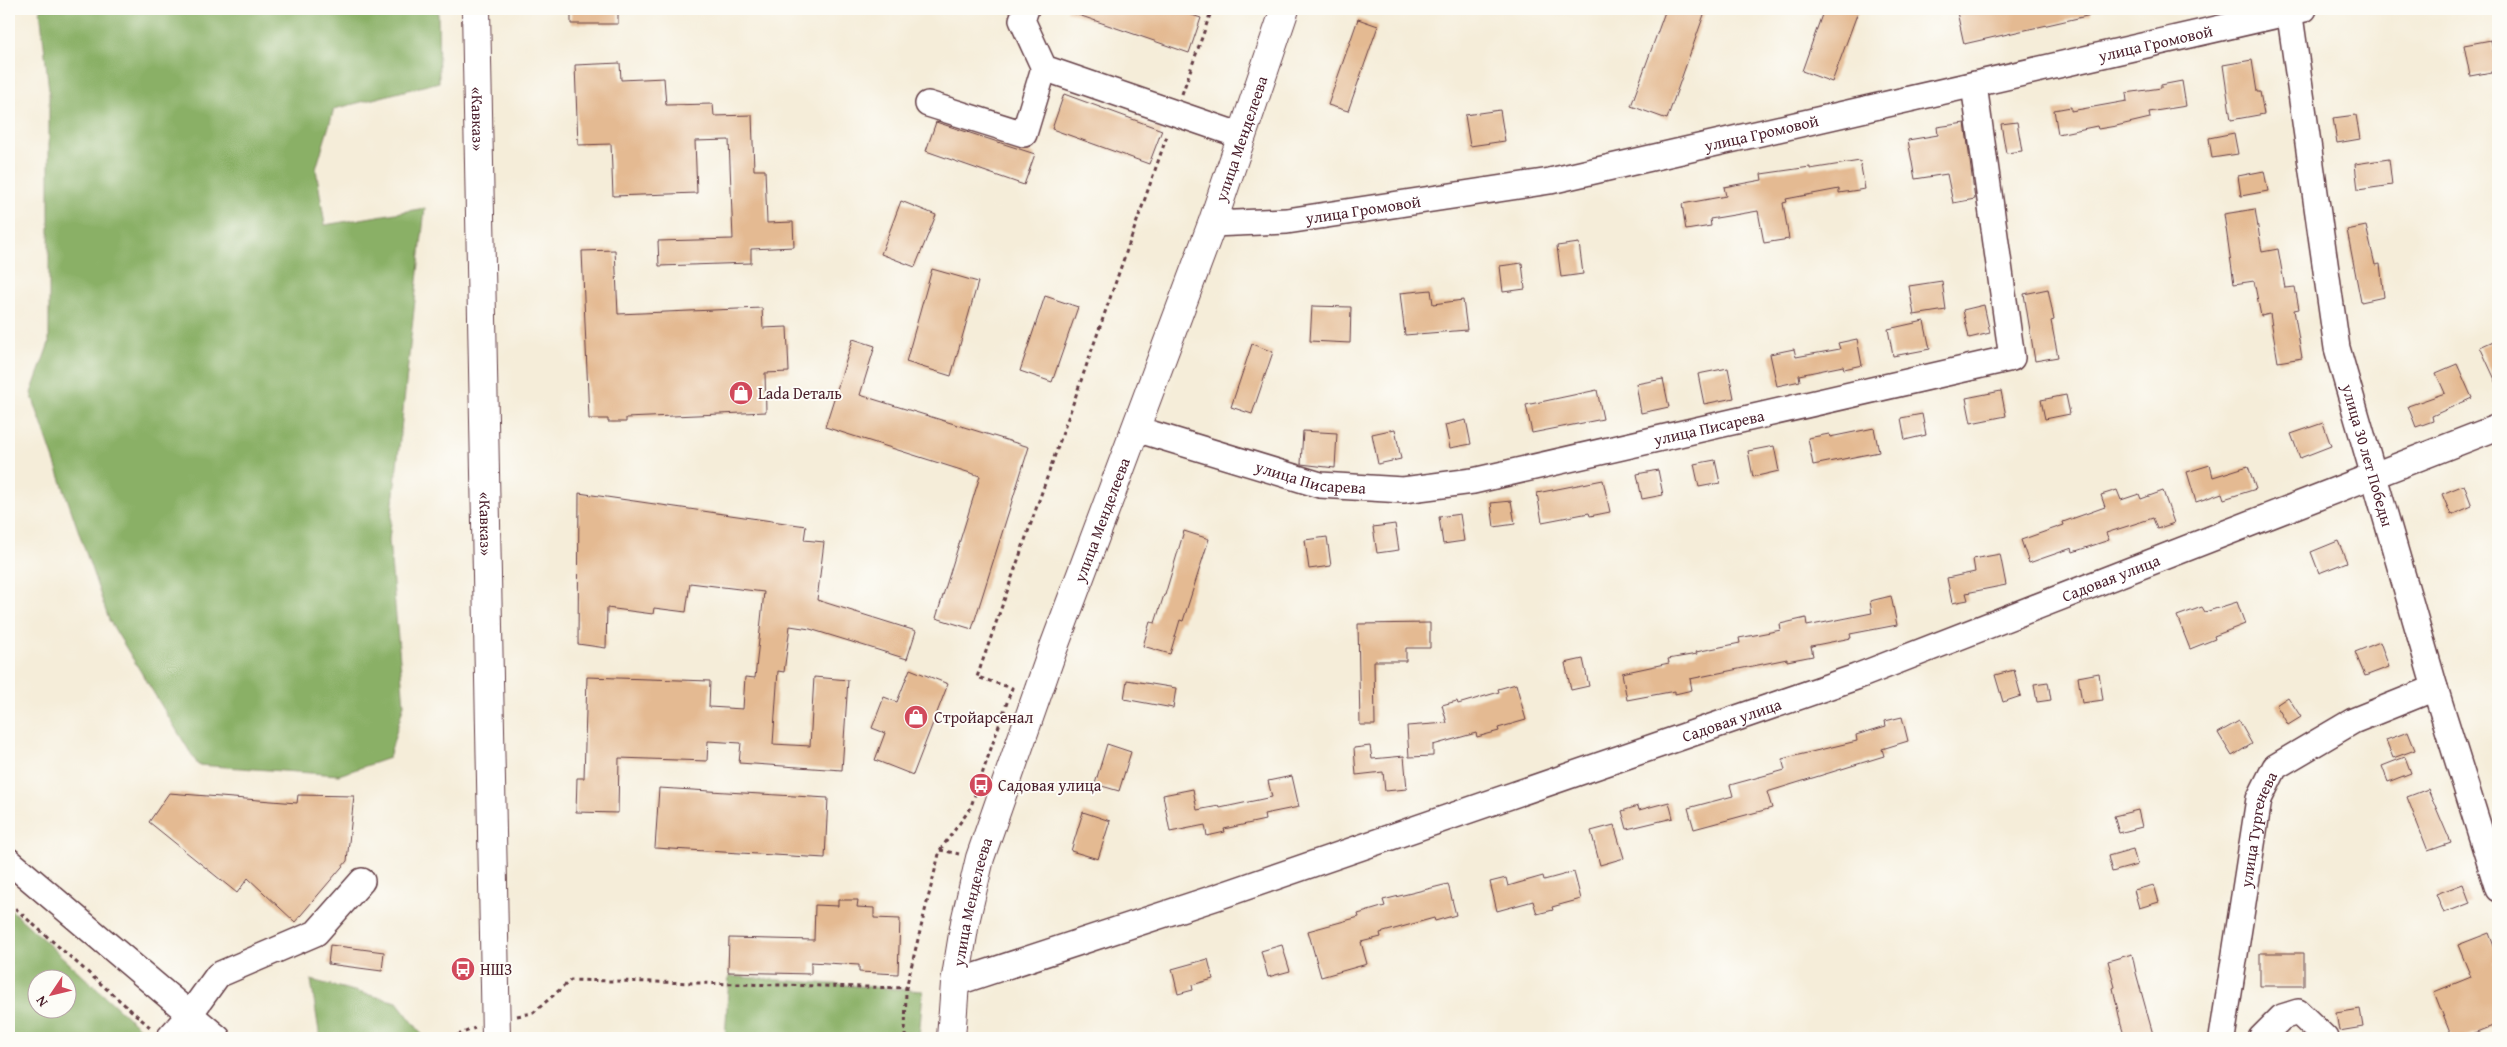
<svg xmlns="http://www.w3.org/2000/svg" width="2507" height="1047" font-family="'Gentium Book Plus',serif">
<rect width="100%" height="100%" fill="#fdfcf7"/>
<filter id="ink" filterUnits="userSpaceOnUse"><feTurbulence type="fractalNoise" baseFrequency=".02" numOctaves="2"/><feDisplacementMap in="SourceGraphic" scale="10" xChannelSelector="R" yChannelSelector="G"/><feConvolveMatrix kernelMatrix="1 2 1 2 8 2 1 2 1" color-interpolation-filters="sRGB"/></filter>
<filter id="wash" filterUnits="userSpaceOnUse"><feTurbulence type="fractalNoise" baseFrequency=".0096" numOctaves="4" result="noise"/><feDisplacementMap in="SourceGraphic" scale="20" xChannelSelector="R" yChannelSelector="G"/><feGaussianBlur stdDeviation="1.12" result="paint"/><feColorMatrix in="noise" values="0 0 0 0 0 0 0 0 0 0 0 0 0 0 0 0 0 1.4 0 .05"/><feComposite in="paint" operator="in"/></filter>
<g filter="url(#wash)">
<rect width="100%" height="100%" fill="#f5edd9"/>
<path fill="#8ab066" stroke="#6a6848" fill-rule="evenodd" d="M 40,9 L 438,9 L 439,82 L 334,109 L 316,169 L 325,225 L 425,208 L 389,540 L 404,704 L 389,758 L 339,775 L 198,765 L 109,620 L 31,393 L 49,343 L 49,90 Z
M 9,908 L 145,1033 L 141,1038 L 9,1038 ZM 38,980 L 68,980 L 68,1010 L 38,1010 Z
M 729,976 L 923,991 L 919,1038 L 725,1038 Z
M 311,980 L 397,1002 L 425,1038 L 320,1038 Z"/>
<g id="blocks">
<path fill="#e4ba92" d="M 571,9 L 618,9 L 618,24 L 571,24 Z
M 1067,9 L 1174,9 L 1201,18 L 1189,53 L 1067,11 Z
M 1666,9 L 1706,9 L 1667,119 L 1631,106 Z
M 1824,9 L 1859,9 L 1832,82 L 1802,71 Z
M 1971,9 L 2090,9 L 2091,15 L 1964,44 L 1957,12 Z
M 1358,19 L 1378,26 L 1348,111 L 1328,105 Z
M 2491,40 L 2497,71 L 2470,76 L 2464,45 Z
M 2252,60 L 2257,92 L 2260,92 L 2264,114 L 2231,120 L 2223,65 Z
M 620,63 L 621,80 L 664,78 L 666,105 L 713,104 L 714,116 L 752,115 L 754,170 L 765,170 L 767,223 L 793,222 L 794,247 L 751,249 L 751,263 L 659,266 L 658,241 L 733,239 L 729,140 L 695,141 L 697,193 L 613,196 L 611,144 L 578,145 L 575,65 Z
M 2182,81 L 2186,106 L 2149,112 L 2150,118 L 2116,126 L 2098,129 L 2097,126 L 2058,134 L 2054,110 L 2071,107 L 2071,111 L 2127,101 L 2126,93 L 2161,88 L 2161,85 Z
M 1064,94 L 1162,130 L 1149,164 L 1052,129 Z
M 1500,110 L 1505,141 L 1470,146 L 1465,115 Z
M 2356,115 L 2360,139 L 2337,143 L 2333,118 Z
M 936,122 L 1035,154 L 1024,185 L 926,151 Z
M 2017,122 L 2022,151 L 2006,153 L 2001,124 Z
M 1965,123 L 1975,199 L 1953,203 L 1947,174 L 1915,179 L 1908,140 L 1938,135 L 1937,127 Z
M 2234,133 L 2238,154 L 2212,158 L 2209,138 Z
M 2389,159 L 2392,185 L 2358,190 L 2355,164 Z
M 1860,161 L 1865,189 L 1839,193 L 1839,189 L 1786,199 L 1787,202 L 1783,203 L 1789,239 L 1764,243 L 1758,211 L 1710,219 L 1711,226 L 1686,230 L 1682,204 L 1726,196 L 1724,187 L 1762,180 L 1761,174 L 1810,167 L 1810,169 Z
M 2264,171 L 2268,191 L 2241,196 L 2238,176 Z
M 901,201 L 936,215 L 915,267 L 881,254 Z
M 2255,209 L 2262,252 L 2278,249 L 2285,288 L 2295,287 L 2299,309 L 2294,310 L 2302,358 L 2278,362 L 2270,314 L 2261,316 L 2254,281 L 2234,284 L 2224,214 Z
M 2366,226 L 2375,265 L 2380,264 L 2384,297 L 2361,302 L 2347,230 Z
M 1579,243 L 1583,274 L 1561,277 L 1557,246 Z
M 615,250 L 618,314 L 762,308 L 763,328 L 787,327 L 789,372 L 765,373 L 766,412 L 626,418 L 626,422 L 608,422 L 608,419 L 589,419 L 582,251 Z
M 1522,263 L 1525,289 L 1503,292 L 1500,266 Z
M 932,269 L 978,282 L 951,376 L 906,362 Z
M 1942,281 L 1946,310 L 1914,315 L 1909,286 Z
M 2048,289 L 2054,320 L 2051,321 L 2058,357 L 2035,361 L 2024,294 Z
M 1431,290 L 1433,304 L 1463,300 L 1467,330 L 1405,335 L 1400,293 Z
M 1045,296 L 1078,307 L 1052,382 L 1020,371 Z
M 1984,305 L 1990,333 L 1969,338 L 1963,310 Z
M 1312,306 L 1351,307 L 1350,343 L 1310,341 Z
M 1924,321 L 1930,349 L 1893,356 L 1888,329 Z
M 853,339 L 875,346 L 860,395 L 1029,447 L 972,629 L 936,618 L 980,476 L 825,427 Z
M 1857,339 L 1862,365 L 1844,369 L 1843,366 L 1799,375 L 1800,381 L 1777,386 L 1770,354 L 1794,349 L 1796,357 L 1840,349 L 1838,343 Z
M 2498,339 L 2498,386 L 2480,347 Z
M 1252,344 L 1273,352 L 1252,414 L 1231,407 Z
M 2457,364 L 2472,398 L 2432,416 L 2433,421 L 2416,427 L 2408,406 L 2445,393 L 2436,373 Z
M 1728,368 L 1734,398 L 1704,404 L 1698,374 Z
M 1663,379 L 1669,407 L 1641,413 L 1636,384 Z
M 1597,390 L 1603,419 L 1532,433 L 1526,405 Z
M 2001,391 L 2006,416 L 1971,423 L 1966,398 Z
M 2066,395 L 2070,414 L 2045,419 L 2041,400 Z
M 1922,414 L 1926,435 L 1905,440 L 1901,418 Z
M 1466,420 L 1471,444 L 1450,448 L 1445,425 Z
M 2323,423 L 2331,446 L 2300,458 L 2291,434 Z
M 1874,428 L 1879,452 L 1813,465 L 1808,438 L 1829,434 L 1830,437 Z
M 1395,429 L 1401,459 L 1378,464 L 1372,434 Z
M 1303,431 L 1337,433 L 1335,468 L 1301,464 Z
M 1774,446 L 1779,471 L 1753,477 L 1748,451 Z
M 1715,460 L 1720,483 L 1699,487 L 1694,464 Z
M 2210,465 L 2213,477 L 2248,466 L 2256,489 L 2224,499 L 2222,493 L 2196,502 L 2187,472 Z
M 1658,470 L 1663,495 L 1642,499 L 1637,474 Z
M 1603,480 L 1610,512 L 1590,516 L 1589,513 L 1542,522 L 1537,493 Z
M 2464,485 L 2472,506 L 2451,515 L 2442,494 Z
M 2117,490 L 2121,500 L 2139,494 L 2141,499 L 2163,491 L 2174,523 L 2157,529 L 2153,518 L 2106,533 L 2109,540 L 2073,552 L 2072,548 L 2029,563 L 2021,540 L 2064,525 L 2063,522 L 2105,507 L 2101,495 Z
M 579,493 L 806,526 L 804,540 L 824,542 L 817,600 L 916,631 L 907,659 L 810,629 L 790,626 L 784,672 L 778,671 L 773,744 L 810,746 L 814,677 L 848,680 L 842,770 L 739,763 L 741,743 L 708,741 L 707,761 L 619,758 L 618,813 L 576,812 L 577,778 L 584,778 L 587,677 L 710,681 L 709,707 L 743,709 L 745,677 L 755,678 L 764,592 L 690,583 L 686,612 L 654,608 L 653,614 L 607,608 L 606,648 L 578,644 Z
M 1511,501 L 1515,524 L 1494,527 L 1491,503 Z
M 1460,514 L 1464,541 L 1443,544 L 1439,517 Z
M 1395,524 L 1399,550 L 1377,553 L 1373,527 Z
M 1184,531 L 1209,539 L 1183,621 L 1180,620 L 1170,654 L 1143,646 L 1150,622 L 1155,623 L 1164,595 L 1165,595 Z
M 1327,537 L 1331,566 L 1309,569 L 1305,540 Z
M 2338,541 L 2347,562 L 2319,573 L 2311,552 Z
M 2000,554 L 2006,585 L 1966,593 L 1968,600 L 1952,603 L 1947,578 L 1975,572 L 1973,559 Z
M 1891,596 L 1897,625 L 1850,634 L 1851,638 L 1811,646 L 1813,656 L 1787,661 L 1787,659 L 1690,679 L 1692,690 L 1675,694 L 1675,691 L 1627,700 L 1622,673 L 1669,663 L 1668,659 L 1697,654 L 1696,652 L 1740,643 L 1739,638 L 1781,630 L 1780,624 L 1806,618 L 1807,626 L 1872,613 L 1870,601 Z
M 2237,602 L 2245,624 L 2214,636 L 2215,639 L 2190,649 L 2177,616 L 2202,607 L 2205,612 Z
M 1430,623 L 1430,648 L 1406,648 L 1406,661 L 1374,661 L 1375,725 L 1360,725 L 1358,624 Z
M 2380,642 L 2389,667 L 2365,676 L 2355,652 Z
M 1583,659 L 1589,686 L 1571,690 L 1565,663 Z
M 910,669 L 948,684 L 913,775 L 875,760 L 885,733 L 872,728 L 884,697 L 897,702 Z
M 2014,670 L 2021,696 L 2003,702 L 1995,675 Z
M 2099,673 L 2103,700 L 2082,703 L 2078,677 Z
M 1127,680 L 1176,688 L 1173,708 L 1124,699 Z
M 2048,682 L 2051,700 L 2037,702 L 2034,684 Z
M 1516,684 L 1526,720 L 1498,728 L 1499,731 L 1477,737 L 1476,733 L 1433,745 L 1433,756 L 1409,757 L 1407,726 L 1447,723 L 1442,705 L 1457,701 L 1458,704 L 1499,692 L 1498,689 Z
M 2288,697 L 2301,717 L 2288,725 L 2276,705 Z
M 1902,717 L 1908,741 L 1882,749 L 1884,756 L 1767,792 L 1772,808 L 1694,829 L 1688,808 L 1733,796 L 1730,785 L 1785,770 L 1782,759 L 1857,741 L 1856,735 L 1886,726 L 1885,721 Z
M 2239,721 L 2252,744 L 2232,756 L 2218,733 Z
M 2408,732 L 2415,750 L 2393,758 L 2386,740 Z
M 1107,744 L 1131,752 L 1119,791 L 1095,784 Z
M 1370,746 L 1372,759 L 1404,756 L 1407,789 L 1385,791 L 1383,772 L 1356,775 L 1354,748 Z
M 2405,757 L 2411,773 L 2388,782 L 2382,766 Z
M 1292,776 L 1299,807 L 1264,814 L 1265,820 L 1224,829 L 1225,832 L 1207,836 L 1205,825 L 1170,832 L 1163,795 L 1193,789 L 1197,810 L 1219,806 L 1220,808 L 1272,797 L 1268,781 Z
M 659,788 L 828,798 L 825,858 L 655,848 Z
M 2428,789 L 2451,843 L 2428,851 L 2407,797 Z
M 169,793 L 297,803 L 298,795 L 354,796 L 347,861 L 295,922 L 248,878 L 237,893 L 149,822 Z
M 1669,802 L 1673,818 L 1627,829 L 1622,811 L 1638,806 L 1639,810 Z
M 2138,810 L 2142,827 L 2119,833 L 2114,816 Z
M 1083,812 L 1110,821 L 1098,859 L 1071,851 Z
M 1614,825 L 1624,858 L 1600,865 L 1591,831 Z
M 2133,849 L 2137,865 L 2112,872 L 2108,856 Z
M 1574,872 L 1581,899 L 1552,907 L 1553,910 L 1537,914 L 1533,901 L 1497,911 L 1490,882 L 1506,878 L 1508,886 L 1543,876 L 1544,880 Z
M 1448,884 L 1456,915 L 1435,921 L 1434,918 L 1380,933 L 1381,937 L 1361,942 L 1367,964 L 1321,977 L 1308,931 L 1359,917 L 1358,914 L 1385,906 L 1383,900 Z
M 2463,884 L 2470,903 L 2444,913 L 2436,894 Z
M 2154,885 L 2159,902 L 2139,908 L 2134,890 Z
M 838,900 L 858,900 L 857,907 L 874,908 L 874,918 L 900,919 L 898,974 L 859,972 L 859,965 L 811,962 L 811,974 L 728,972 L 729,938 L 814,940 L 815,905 L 838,906 Z
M 2489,933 L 2498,957 L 2498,960 L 2493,962 L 2498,977 L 2498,1024 L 2462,1038 L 2452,1038 L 2434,992 L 2471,977 L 2458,945 Z
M 330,945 L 384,952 L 382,971 L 328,964 Z
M 1282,945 L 1290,971 L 1268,977 L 1261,951 Z
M 2260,953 L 2304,953 L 2304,986 L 2260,986 Z
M 2132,954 L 2136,973 L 2154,1038 L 2125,1038 L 2121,1025 L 2113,988 L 2115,987 L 2108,961 Z
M 1208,959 L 1213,979 L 1192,985 L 1193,990 L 1178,994 L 1172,969 Z
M 2360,1009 L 2363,1027 L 2339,1031 L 2336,1013 Z"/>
</g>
</g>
<g filter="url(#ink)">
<use href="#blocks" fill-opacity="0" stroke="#643e45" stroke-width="1"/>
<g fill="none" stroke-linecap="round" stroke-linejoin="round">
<g stroke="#643e45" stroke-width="28">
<g id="minor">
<path d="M 1026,9 L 1022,20 L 1044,68 L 1242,136"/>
<path id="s1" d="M 2289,9 L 2337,348 L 2435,688 L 2498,889"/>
<path d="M 928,104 L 1024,134 L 1044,68"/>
<path id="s2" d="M 1212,224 L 1287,221 L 1550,181 L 2304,9"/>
<path id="s3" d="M 1136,429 L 1320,485 L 1403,490 L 1473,481 L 2012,358 L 1974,85"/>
<path d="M 9,861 L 218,1038"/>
<path id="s4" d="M 955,983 L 1217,897 L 1856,677 L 2498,427"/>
<path d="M 169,1038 L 190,1014 L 218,975 L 316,933 L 362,881"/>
<path id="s5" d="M 2222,1038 L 2259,799 L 2275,767 L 2353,721 L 2435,688"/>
<path d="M 2261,1038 L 2282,1017 L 2298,1012 L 2325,1038"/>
</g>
</g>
<g stroke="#643e45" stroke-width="30">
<g id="major">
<path id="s6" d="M 951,1038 L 955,983 L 965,922 L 980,858 L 1052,652 L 1212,224 L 1285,9"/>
</g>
</g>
<g stroke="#643e45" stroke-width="30">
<g id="highway">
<path id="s7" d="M 476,9 L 496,1038"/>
</g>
</g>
<path stroke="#643e45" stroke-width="3" stroke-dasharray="4 4" stroke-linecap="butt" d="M 1182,94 L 1212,9
M 940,850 L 959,854
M 9,903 L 151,1028
M 517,1016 L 533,1013 L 571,980 L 906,988 L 940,850 L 970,809 L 1012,688 L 977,677 L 1168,133
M 450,1038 L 475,1028
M 905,1038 L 906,988"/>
<use href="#minor" stroke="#fff" stroke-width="25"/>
<use href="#major" stroke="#fff" stroke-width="28"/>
<use href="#highway" stroke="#fff" stroke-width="28"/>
</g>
</g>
<defs>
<g id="shop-disc" transform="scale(1.25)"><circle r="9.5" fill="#d1495b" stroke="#fdfcf7"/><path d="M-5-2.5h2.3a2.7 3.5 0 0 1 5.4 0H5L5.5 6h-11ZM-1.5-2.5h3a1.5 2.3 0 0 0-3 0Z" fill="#fff"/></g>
<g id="bus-disc" transform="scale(1.25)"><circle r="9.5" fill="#d1495b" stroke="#fdfcf7"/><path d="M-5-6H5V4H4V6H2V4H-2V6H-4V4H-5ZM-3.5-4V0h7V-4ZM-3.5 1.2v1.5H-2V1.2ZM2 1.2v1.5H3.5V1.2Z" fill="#fff"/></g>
</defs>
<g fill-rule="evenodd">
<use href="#shop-disc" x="741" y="393"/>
<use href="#shop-disc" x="916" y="717"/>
<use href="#bus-disc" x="981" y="785"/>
<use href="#bus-disc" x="463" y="969"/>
</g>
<g text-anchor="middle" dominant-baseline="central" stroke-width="4" stroke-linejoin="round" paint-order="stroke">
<g font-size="16" fill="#4a1f2b" stroke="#fdfcf7">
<text stroke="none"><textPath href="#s2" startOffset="962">улица Громовой</textPath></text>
<text stroke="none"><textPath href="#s7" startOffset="110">«Кавказ»</textPath></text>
<text stroke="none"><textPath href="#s2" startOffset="558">улица Громовой</textPath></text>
<text stroke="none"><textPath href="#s6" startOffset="948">улица Менделеева</textPath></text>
<text stroke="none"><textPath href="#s2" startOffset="152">улица Громовой</textPath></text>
<text stroke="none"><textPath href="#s3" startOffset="588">улица Писарева</textPath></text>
<text stroke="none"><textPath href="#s1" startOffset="454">улица 30 лет Победы</textPath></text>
<text stroke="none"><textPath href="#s3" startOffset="182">улица Писарева</textPath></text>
<text stroke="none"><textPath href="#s6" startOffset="542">улица Менделеева</textPath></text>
<text stroke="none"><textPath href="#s7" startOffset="515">«Кавказ»</textPath></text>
<text stroke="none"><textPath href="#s4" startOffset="1225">Садовая улица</textPath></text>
<text stroke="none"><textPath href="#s4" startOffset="820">Садовая улица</textPath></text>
<text stroke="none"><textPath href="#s5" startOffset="212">улица Тургенева</textPath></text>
<text stroke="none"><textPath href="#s6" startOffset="138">улица Менделеева</textPath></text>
</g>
<g font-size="16" fill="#4a1f2b" stroke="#fdfcf7" text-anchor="start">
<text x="758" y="393">Lada Dеталь</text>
<text x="934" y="717">Стройарсенал</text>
<text x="998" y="785">Садовая улица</text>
<text x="480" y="969">НШЗ</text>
</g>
</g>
<rect width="2507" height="1047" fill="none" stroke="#fdfcf7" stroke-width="30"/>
<g transform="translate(52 994) rotate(235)"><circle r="24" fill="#fdfcf7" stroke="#b5a4a5"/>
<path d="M0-4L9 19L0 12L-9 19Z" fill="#d1495b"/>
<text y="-8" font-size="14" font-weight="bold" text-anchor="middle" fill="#4a1f2b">N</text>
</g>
</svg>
